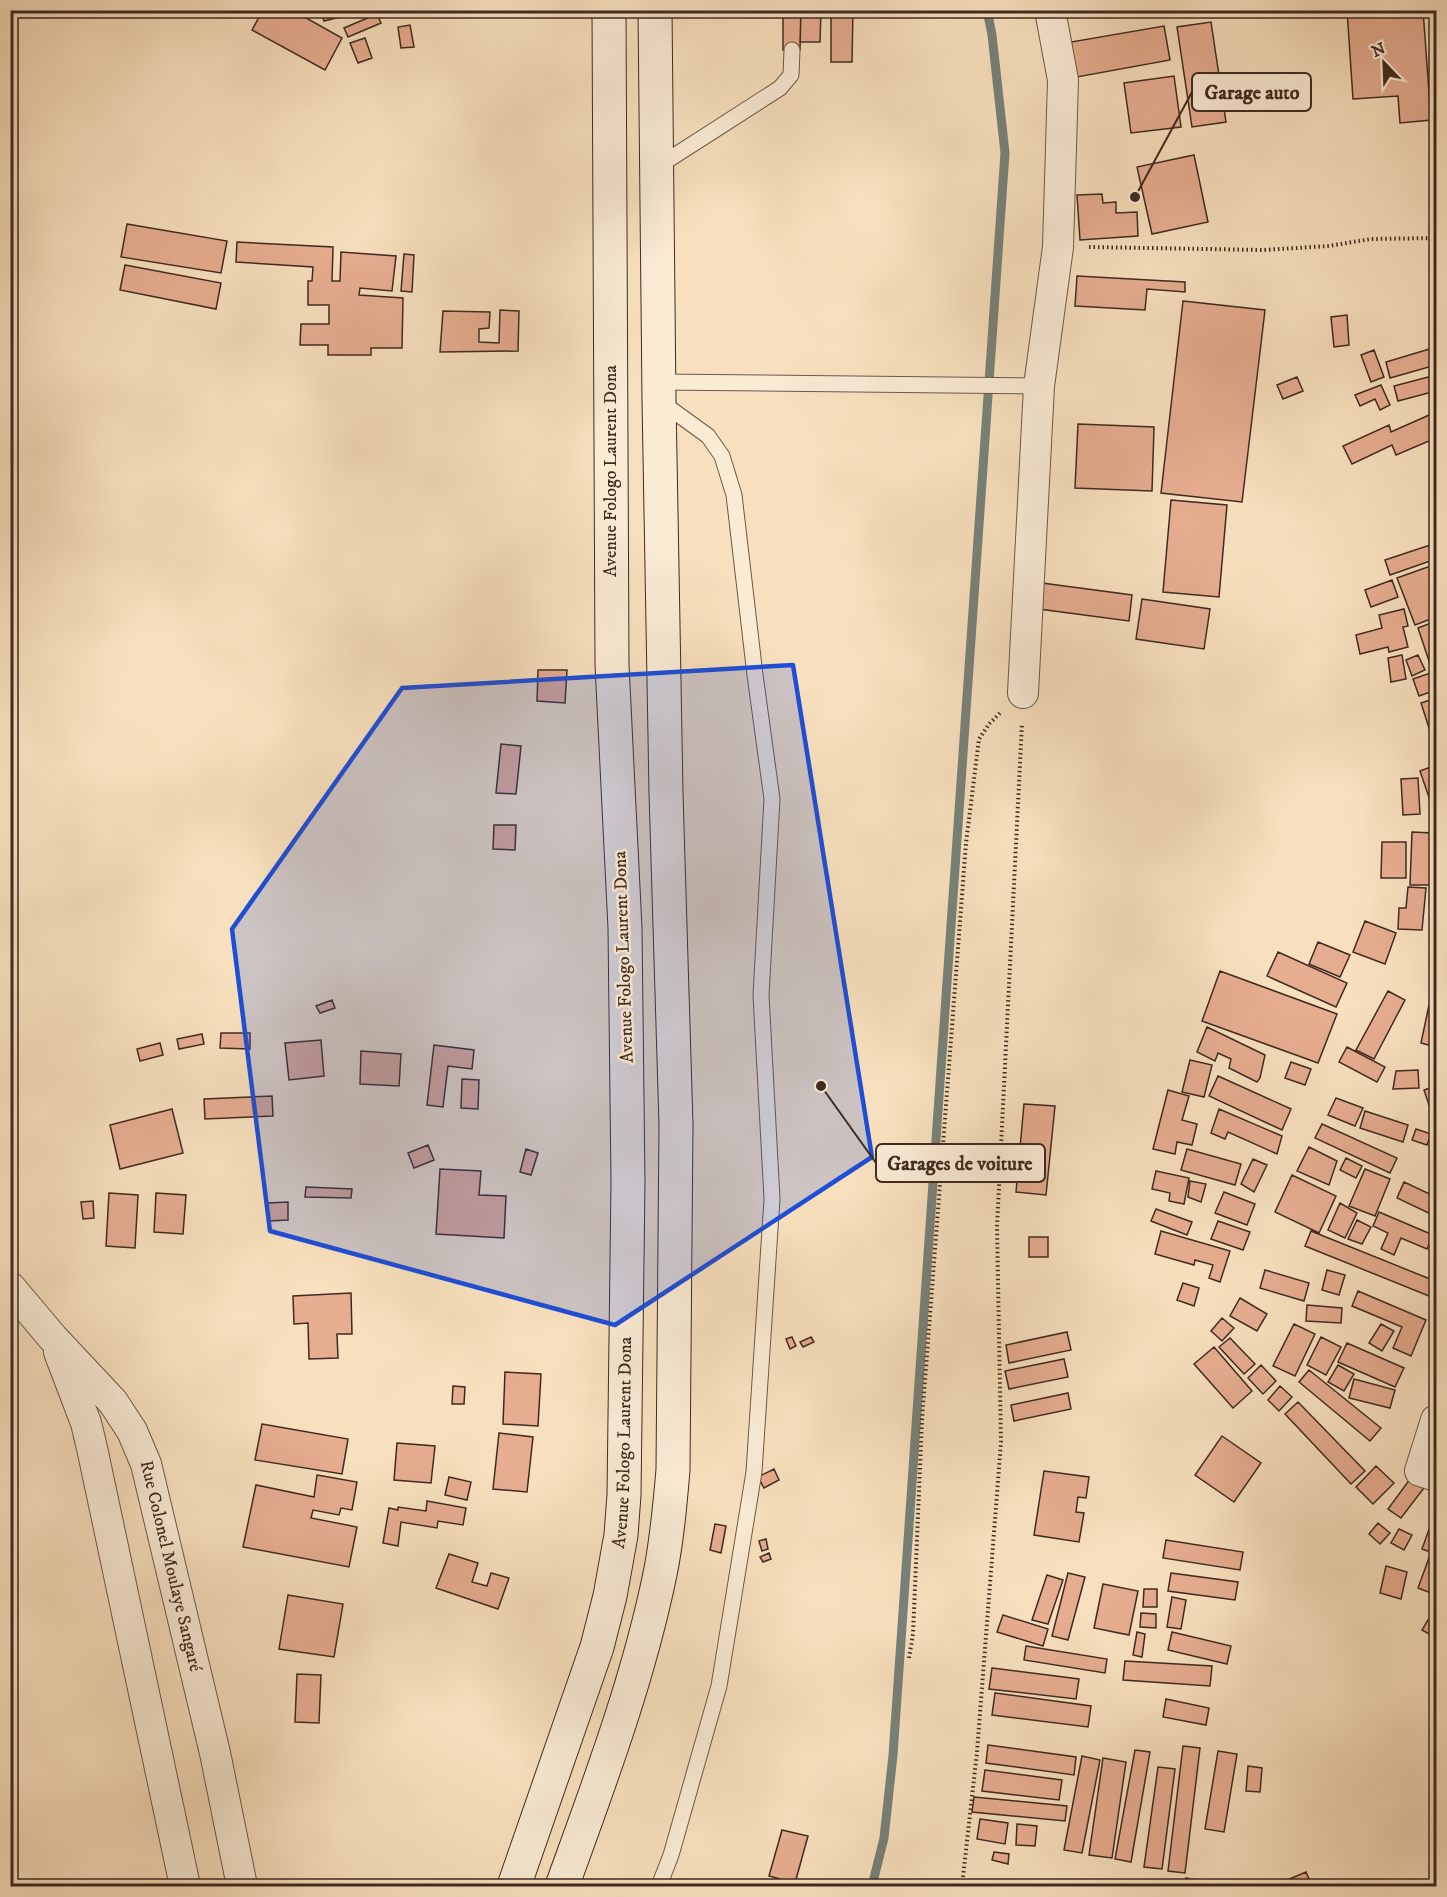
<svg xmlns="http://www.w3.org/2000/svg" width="1447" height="1897" font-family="'IM FELL DW Pica',serif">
<rect width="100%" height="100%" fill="#f8e0be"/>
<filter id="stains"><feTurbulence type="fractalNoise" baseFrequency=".00333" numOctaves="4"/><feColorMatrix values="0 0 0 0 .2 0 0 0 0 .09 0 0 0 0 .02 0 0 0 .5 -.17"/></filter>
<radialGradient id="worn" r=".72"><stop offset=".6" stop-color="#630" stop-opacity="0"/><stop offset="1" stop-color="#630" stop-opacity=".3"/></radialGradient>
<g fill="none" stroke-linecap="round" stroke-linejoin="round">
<path stroke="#778279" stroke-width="9" d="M 872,1886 L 884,1838 L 893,1755 L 1005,153 L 992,35 L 987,10"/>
</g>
<path fill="#e7ad91" stroke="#3f2a21" stroke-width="1.5" d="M 263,10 L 292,10 L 342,38 L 325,70 L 252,30 Z
M 327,10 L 351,10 L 352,14 L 324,21 L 321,12 Z
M 783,10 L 801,10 L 800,50 L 783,50 Z
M 801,10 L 821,10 L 820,42 L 800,42 Z
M 831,10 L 853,10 L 852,62 L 831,62 Z
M 1081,10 L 1150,10 L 1150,11 L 1081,16 Z
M 1347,10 L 1423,10 L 1431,120 L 1400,123 L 1398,96 L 1353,99 Z
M 377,14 L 381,23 L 348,37 L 344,28 Z
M 1211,22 L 1226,122 L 1192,127 L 1177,27 Z
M 410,25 L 414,47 L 401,48 L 398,27 Z
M 1164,26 L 1170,60 L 1077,77 L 1071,42 Z
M 365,38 L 372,58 L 358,63 L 350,43 Z
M 1174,76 L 1181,127 L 1131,133 L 1124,83 Z
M 1194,155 L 1208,222 L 1152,234 L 1137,167 Z
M 1102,194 L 1103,203 L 1116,202 L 1116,213 L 1137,212 L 1138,236 L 1080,240 L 1077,195 Z
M 127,224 L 227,241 L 221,273 L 121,257 Z
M 237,242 L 333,247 L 332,281 L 340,281 L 341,252 L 396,256 L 392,291 L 360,288 L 359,295 L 403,298 L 402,348 L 371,348 L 371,355 L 328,355 L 328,345 L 300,345 L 301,324 L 329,324 L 329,305 L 308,305 L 308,281 L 312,281 L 313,267 L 236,262 Z
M 404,254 L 414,255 L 412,292 L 401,291 Z
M 125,265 L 221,283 L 216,309 L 120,290 Z
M 1077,276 L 1185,282 L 1185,292 L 1147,289 L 1145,310 L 1075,306 Z
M 1183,301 L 1265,310 L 1242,502 L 1161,493 Z
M 500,310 L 519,311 L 518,351 L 440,352 L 443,311 L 490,312 L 489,328 L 479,329 L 479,342 L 499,343 Z
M 1347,315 L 1349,345 L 1334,347 L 1331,317 Z
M 1436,347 L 1436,365 L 1390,378 L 1386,362 Z
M 1374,350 L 1384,377 L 1371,382 L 1361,355 Z
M 1436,375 L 1436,391 L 1398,401 L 1394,386 Z
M 1297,377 L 1303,391 L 1283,399 L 1277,385 Z
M 1381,385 L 1390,405 L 1380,410 L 1375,399 L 1360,406 L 1355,395 Z
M 1436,412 L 1436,438 L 1396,455 L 1392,445 L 1352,464 L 1343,446 L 1389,425 L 1391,432 Z
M 1078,424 L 1154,427 L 1152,491 L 1075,488 Z
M 1171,500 L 1227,505 L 1219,597 L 1163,592 Z
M 1436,543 L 1436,559 L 1390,575 L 1385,560 Z
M 1436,564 L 1436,617 L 1415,625 L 1397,578 Z
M 1392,580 L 1398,597 L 1371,607 L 1365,590 Z
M 1042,583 L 1132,595 L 1129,621 L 1039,609 Z
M 1142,599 L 1210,609 L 1204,649 L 1136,639 Z
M 1404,609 L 1408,626 L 1403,627 L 1408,647 L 1389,652 L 1388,647 L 1360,654 L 1356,635 L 1382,628 L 1379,615 Z
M 1436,621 L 1436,669 L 1432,670 L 1418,628 Z
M 1402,655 L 1406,679 L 1391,682 L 1388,658 Z
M 1418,655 L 1425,670 L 1412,676 L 1406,660 Z
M 538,670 L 567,670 L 565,703 L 537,701 Z
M 1436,671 L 1436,690 L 1419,696 L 1413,679 Z
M 1436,698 L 1436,729 L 1430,731 L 1421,703 Z
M 501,744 L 521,746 L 516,794 L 496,793 Z
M 1436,765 L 1436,818 L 1420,771 Z
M 1418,778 L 1420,814 L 1403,815 L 1401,779 Z
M 494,825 L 516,825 L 515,850 L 493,849 Z
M 1412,832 L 1433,833 L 1431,867 L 1436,867 L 1436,885 L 1410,885 Z
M 1382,842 L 1406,842 L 1406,878 L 1381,878 Z
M 1408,887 L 1426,888 L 1422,930 L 1398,929 L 1399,908 L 1406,908 Z
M 1365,921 L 1396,933 L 1385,964 L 1353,952 Z
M 1318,942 L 1350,955 L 1340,977 L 1309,964 Z
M 1278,952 L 1347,983 L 1336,1007 L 1267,976 Z
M 1220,971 L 1337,1014 L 1318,1063 L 1202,1021 Z
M 1388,991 L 1405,1000 L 1374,1059 L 1356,1050 Z
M 332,1000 L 335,1008 L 320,1013 L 316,1006 Z
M 1429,1005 L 1436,1007 L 1436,1047 L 1421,1043 Z
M 1207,1027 L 1265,1055 L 1260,1078 L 1257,1082 L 1229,1068 L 1231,1059 L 1218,1053 L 1215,1061 L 1197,1052 Z
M 221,1033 L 250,1033 L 250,1049 L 220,1048 Z
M 202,1034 L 204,1044 L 179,1049 L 177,1039 Z
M 321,1040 L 324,1076 L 289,1080 L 285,1043 Z
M 160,1043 L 163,1055 L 140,1061 L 137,1049 Z
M 434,1045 L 474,1050 L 472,1069 L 448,1066 L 443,1107 L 427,1105 Z
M 1347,1047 L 1385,1067 L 1377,1082 L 1339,1062 Z
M 361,1051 L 401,1054 L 399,1086 L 360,1084 Z
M 1190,1060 L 1212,1065 L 1204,1097 L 1182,1092 Z
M 1291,1062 L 1311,1069 L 1305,1085 L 1285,1078 Z
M 1418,1070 L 1419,1088 L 1393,1089 L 1396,1071 Z
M 1218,1076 L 1291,1109 L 1282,1130 L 1209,1096 Z
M 462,1079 L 479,1080 L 478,1109 L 461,1108 Z
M 1436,1086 L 1436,1112 L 1432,1114 L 1424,1090 Z
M 1168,1090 L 1189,1096 L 1182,1120 L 1197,1124 L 1192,1145 L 1177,1142 L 1175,1154 L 1153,1149 Z
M 272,1096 L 273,1116 L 205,1119 L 204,1099 Z
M 1336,1098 L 1363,1108 L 1355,1126 L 1328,1115 Z
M 1024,1104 L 1055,1106 L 1046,1195 L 1016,1192 Z
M 172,1109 L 183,1153 L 120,1169 L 110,1125 Z
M 1219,1109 L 1282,1136 L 1277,1154 L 1228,1132 L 1225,1139 L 1211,1133 Z
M 1365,1111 L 1408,1125 L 1403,1142 L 1360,1128 Z
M 1322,1124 L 1397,1158 L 1390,1173 L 1315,1138 Z
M 1416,1129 L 1431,1134 L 1427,1145 L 1412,1140 Z
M 428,1145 L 434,1160 L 414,1168 L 408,1153 Z
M 1309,1147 L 1337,1161 L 1329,1185 L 1297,1171 Z
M 526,1149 L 538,1153 L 531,1175 L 520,1172 Z
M 1187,1149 L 1241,1164 L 1235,1185 L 1181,1170 Z
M 1346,1158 L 1362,1166 L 1356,1178 L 1340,1170 Z
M 1253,1159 L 1267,1165 L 1254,1192 L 1241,1184 Z
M 440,1169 L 481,1171 L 479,1195 L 506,1196 L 504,1238 L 436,1234 Z
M 1365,1169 L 1390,1179 L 1375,1216 L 1349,1206 Z
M 1156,1171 L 1189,1178 L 1184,1204 L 1169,1201 L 1170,1193 L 1152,1189 Z
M 1292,1175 L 1336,1196 L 1319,1233 L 1275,1212 Z
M 1190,1181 L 1206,1184 L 1201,1202 L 1188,1197 Z
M 1404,1182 L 1436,1197 L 1435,1216 L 1397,1198 Z
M 306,1187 L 352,1189 L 351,1198 L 305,1197 Z
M 1224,1192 L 1255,1204 L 1247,1225 L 1215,1213 Z
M 109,1193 L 138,1195 L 135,1248 L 106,1246 Z
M 156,1193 L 186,1195 L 183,1234 L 154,1232 Z
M 93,1201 L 94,1218 L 83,1219 L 81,1202 Z
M 288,1202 L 288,1220 L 268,1221 L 268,1203 Z
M 1340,1203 L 1357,1213 L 1345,1238 L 1328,1230 Z
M 1156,1209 L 1192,1222 L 1187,1235 L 1151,1221 Z
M 1379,1212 L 1433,1235 L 1427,1249 L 1401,1238 L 1394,1255 L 1381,1249 L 1388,1233 L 1373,1226 Z
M 1357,1220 L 1371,1227 L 1362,1244 L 1348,1239 Z
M 1218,1221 L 1250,1232 L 1243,1250 L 1211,1239 Z
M 1161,1231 L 1230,1251 L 1220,1282 L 1209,1278 L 1213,1265 L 1195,1260 L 1194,1265 L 1155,1254 Z
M 1311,1231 L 1435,1281 L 1429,1296 L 1305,1246 Z
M 1029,1237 L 1048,1237 L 1048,1257 L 1029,1257 Z
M 1265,1270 L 1309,1283 L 1304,1301 L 1260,1288 Z
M 1327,1270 L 1345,1275 L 1339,1295 L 1322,1290 Z
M 1183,1283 L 1199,1288 L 1194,1306 L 1177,1300 Z
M 1358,1291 L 1426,1320 L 1411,1356 L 1393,1348 L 1402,1327 L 1352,1306 Z
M 351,1293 L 352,1334 L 337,1334 L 338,1358 L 309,1359 L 308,1323 L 294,1324 L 293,1296 Z
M 1240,1298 L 1267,1314 L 1257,1331 L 1230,1316 Z
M 1307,1305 L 1342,1308 L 1341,1323 L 1306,1321 Z
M 1222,1318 L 1234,1328 L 1222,1341 L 1211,1331 Z
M 1294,1324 L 1315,1334 L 1295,1376 L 1273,1366 Z
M 1381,1324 L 1394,1331 L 1382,1351 L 1369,1343 Z
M 1067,1332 L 1071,1350 L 1009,1363 L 1006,1345 Z
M 792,1337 L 796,1346 L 790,1349 L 786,1339 Z
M 811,1337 L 814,1342 L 803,1347 L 800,1342 Z
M 1321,1337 L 1341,1347 L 1326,1375 L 1307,1365 Z
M 1230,1338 L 1255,1364 L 1244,1374 L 1219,1347 Z
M 1347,1343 L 1404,1368 L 1395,1387 L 1338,1362 Z
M 1214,1347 L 1252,1391 L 1233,1408 L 1194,1364 Z
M 1064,1359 L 1068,1377 L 1009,1389 L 1005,1371 Z
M 1261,1365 L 1276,1381 L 1263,1394 L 1248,1378 Z
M 1338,1365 L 1354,1374 L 1344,1391 L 1328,1382 Z
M 1309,1370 L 1381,1428 L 1370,1441 L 1299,1382 Z
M 505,1372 L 541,1374 L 538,1426 L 503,1424 Z
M 1354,1379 L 1395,1390 L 1390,1408 L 1349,1398 Z
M 453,1386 L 465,1387 L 464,1404 L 452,1404 Z
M 1280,1386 L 1292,1397 L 1279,1411 L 1268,1400 Z
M 1068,1393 L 1071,1409 L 1014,1421 L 1011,1405 Z
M 1298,1402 L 1365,1471 L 1351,1484 L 1285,1414 Z
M 262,1424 L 348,1439 L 342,1474 L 255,1460 Z
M 499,1433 L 533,1437 L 527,1492 L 493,1489 Z
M 1222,1436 L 1261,1463 L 1234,1502 L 1195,1475 Z
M 397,1443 L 435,1446 L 431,1483 L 394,1480 Z
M 1376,1466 L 1394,1483 L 1373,1504 L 1356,1487 Z
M 774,1469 L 779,1480 L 764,1488 L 758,1477 Z
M 1044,1471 L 1089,1477 L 1086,1498 L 1078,1497 L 1076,1512 L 1084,1513 L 1079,1542 L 1034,1535 Z
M 317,1475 L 357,1482 L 352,1510 L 341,1508 L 339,1515 L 313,1510 L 311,1518 L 357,1527 L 349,1567 L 243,1547 L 256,1485 L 314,1497 Z
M 1413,1475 L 1427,1484 L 1401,1518 L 1388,1509 Z
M 449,1477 L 471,1482 L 467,1500 L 445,1495 Z
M 427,1501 L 466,1508 L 463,1525 L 438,1521 L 437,1528 L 401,1522 L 398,1546 L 383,1543 L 389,1508 L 398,1510 L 398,1507 L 426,1511 Z
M 1436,1510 L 1436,1554 L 1422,1549 Z
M 1378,1523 L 1390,1533 L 1380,1544 L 1369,1534 Z
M 715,1524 L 726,1526 L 721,1553 L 710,1550 Z
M 1399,1529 L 1412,1535 L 1404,1550 L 1391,1543 Z
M 766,1539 L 768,1549 L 762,1551 L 759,1541 Z
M 1166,1540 L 1243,1552 L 1240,1570 L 1163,1558 Z
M 769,1553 L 771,1559 L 763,1562 L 760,1557 Z
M 449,1554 L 478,1563 L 472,1582 L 487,1586 L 491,1573 L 509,1578 L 498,1609 L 436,1588 Z
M 1430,1555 L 1436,1557 L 1436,1595 L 1418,1588 Z
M 1386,1566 L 1407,1572 L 1401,1599 L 1380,1593 Z
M 1068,1573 L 1085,1577 L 1068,1640 L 1052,1636 Z
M 1171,1573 L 1238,1582 L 1235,1600 L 1168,1591 Z
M 1047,1575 L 1063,1580 L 1048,1624 L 1032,1620 Z
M 1103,1584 L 1138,1591 L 1129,1635 L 1094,1628 Z
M 1144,1589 L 1157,1589 L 1157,1607 L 1143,1607 Z
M 288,1595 L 343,1604 L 334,1657 L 279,1649 Z
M 1172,1597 L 1186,1600 L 1181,1629 L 1167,1627 Z
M 1141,1613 L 1156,1614 L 1156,1628 L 1140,1627 Z
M 1003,1615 L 1048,1629 L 1043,1646 L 997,1632 Z
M 1431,1615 L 1436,1618 L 1436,1638 L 1422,1630 Z
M 1137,1632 L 1145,1634 L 1142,1657 L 1133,1655 Z
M 1172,1632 L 1231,1646 L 1227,1664 L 1168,1650 Z
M 1026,1646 L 1107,1659 L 1105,1673 L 1024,1660 Z
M 1125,1661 L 1212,1666 L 1210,1686 L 1123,1680 Z
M 992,1668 L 1079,1679 L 1076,1699 L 989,1689 Z
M 297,1674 L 321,1675 L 319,1723 L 295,1722 Z
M 995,1693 L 1091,1706 L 1088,1727 L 992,1715 Z
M 1166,1699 L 1209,1708 L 1206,1725 L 1163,1717 Z
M 988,1745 L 1076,1757 L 1074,1775 L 986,1763 Z
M 1183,1746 L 1200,1748 L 1185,1873 L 1168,1871 Z
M 1135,1750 L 1150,1752 L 1131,1862 L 1115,1859 Z
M 1218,1751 L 1237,1754 L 1224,1832 L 1205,1829 Z
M 1082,1756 L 1100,1760 L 1082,1853 L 1064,1850 Z
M 1103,1758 L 1126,1762 L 1112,1858 L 1089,1855 Z
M 1248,1766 L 1262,1768 L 1260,1792 L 1246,1791 Z
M 1158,1767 L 1175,1769 L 1162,1869 L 1144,1867 Z
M 985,1770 L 1062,1780 L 1059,1800 L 982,1791 Z
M 974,1797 L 1067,1806 L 1065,1821 L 972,1812 Z
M 980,1819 L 1008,1823 L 1005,1844 L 977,1839 Z
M 1017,1824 L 1037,1826 L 1035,1846 L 1016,1845 Z
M 782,1830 L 808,1836 L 795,1883 L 769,1876 Z
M 994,1852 L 1009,1854 L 1008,1864 L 992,1860 Z
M 1306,1872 L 1312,1886 L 1273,1886 Z
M 1186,1878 L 1206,1882 L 1205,1886 L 1184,1886 Z"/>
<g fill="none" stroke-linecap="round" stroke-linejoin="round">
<g stroke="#6d5848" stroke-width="17">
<path id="service" d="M 657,167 L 780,88 L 791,75 L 792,50
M 658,382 L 1039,386
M 659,1886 L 671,1855 L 719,1686 L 754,1472 L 772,1199 L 761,995 L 772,799 L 755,675 L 734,495 L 722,456 L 708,436 L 661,402"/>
</g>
<g stroke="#6d5848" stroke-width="32">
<g id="minor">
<path d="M 1023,693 L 1039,386 L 1058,247 L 1063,80 L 1050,10"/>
<path id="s1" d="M 10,1287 L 53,1338 L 113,1402 L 132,1431 L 146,1464 L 215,1753 L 242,1886"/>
<path d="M 59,1352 L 86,1423 L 92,1448 L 185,1886"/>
<path d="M 1436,1420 L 1420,1471 L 1436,1476"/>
</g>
</g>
<g stroke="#3f2a21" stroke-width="35">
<g id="secondary">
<path id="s2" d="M 514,1886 L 597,1647 L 610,1596 L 621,1535 L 624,1495 L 628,1183 L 625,928 L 612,665 L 609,10"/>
<path d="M 562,1886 C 599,1784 638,1681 660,1574 C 667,1540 670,1505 673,1470 L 676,1125 L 666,793 L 659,400 L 655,10"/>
</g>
</g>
<path stroke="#3f2a21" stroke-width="4" stroke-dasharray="1.5 3" stroke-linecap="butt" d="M 1089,247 L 1263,250 L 1329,246 L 1371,239 L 1436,238
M 909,1658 L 913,1634 L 922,1420 L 966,843 L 979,739 L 989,724 L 1000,713
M 962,1886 L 977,1752 L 1001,1442 L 997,1227 L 1022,723"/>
<use href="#service" stroke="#faebd5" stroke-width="15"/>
<use href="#minor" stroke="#faebd5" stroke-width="30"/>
<use href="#secondary" stroke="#faebd5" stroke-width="33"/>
</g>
<path fill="#1d4ed8" fill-opacity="0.2" stroke="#1d4ed8" stroke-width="4.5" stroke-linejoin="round" d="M 793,665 L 872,1157 L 615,1325 L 270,1231 L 232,929 L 402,688 Z"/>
<g text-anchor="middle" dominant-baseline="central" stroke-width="5" stroke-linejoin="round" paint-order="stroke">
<g font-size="18" fill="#3f2a21" stroke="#faebd5">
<text transform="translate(611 471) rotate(-90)">Avenue Fologo Laurent Dona</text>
<text transform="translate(624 957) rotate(-92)">Avenue Fologo Laurent Dona</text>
<text stroke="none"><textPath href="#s2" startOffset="460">Avenue Fologo Laurent Dona</textPath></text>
<text stroke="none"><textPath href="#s1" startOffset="330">Rue Colonel Moulaye Sangaré</textPath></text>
</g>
</g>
<path fill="none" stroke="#3f2a21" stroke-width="2" d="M1135 197L1192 92M821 1086L876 1163"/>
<g fill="#3f2a21" stroke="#faebd5" stroke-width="2">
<circle cx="1135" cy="197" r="6"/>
<circle cx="821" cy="1086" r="6"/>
</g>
<g fill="#faebd5" stroke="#3f2a21" stroke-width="2">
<rect x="1192" y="73" width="119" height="38" rx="6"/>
<rect x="876" y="1144" width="169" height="38" rx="6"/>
</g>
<g font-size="20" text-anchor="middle" font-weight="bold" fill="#3f2a21">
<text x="1252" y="99">Garage auto</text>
<text x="960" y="1170">Garages de voiture</text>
</g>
<rect width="1447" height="1897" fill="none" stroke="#f8e0be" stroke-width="36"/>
<rect x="12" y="12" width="1423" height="1873" fill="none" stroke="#3f2a21" stroke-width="3"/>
<rect x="18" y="18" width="1411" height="1861" fill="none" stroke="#3f2a21" stroke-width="1.5"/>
<g transform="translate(1384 63) rotate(337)" stroke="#faebd5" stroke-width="4.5" paint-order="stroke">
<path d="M0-4.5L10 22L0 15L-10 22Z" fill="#3f2a21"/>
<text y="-9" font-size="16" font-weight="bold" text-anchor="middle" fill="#3f2a21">N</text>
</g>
<rect width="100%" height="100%" filter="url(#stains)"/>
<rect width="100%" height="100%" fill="url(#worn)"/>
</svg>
